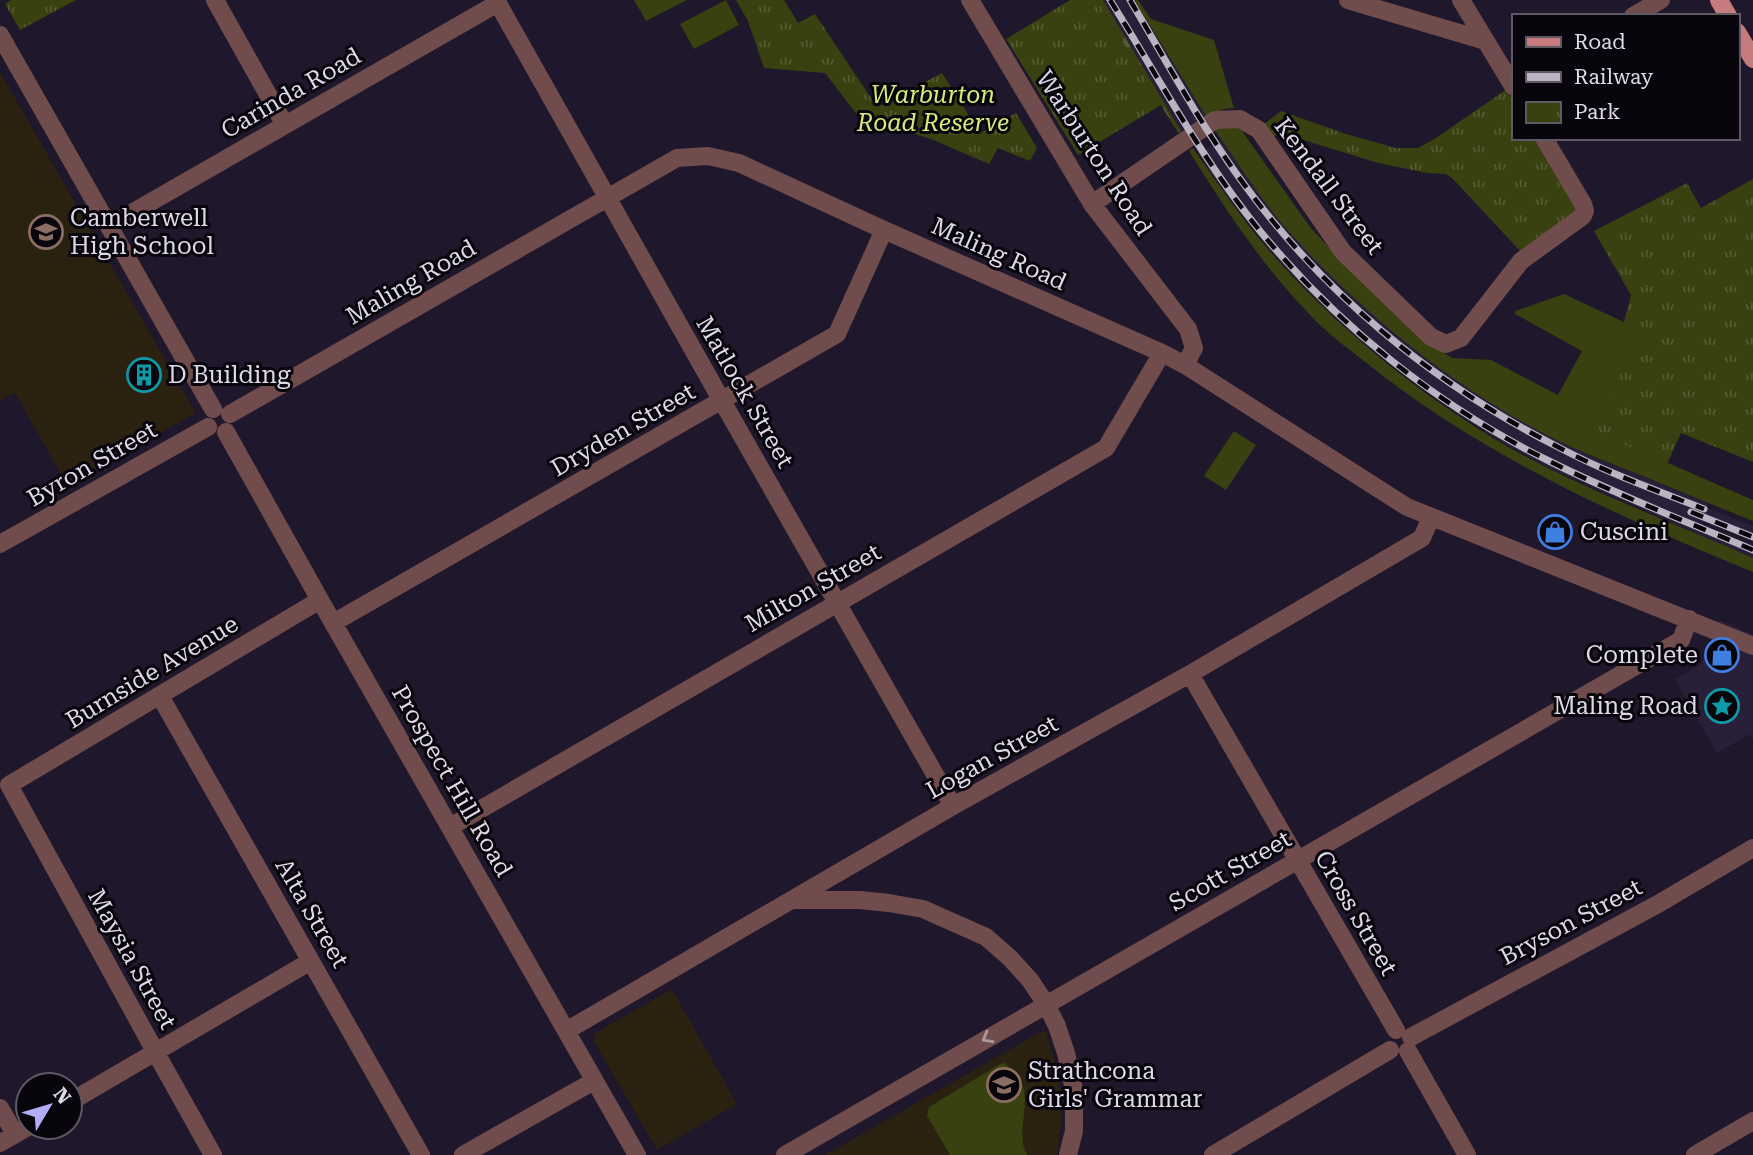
<svg xmlns="http://www.w3.org/2000/svg" width="1753" height="1155" font-family="'Roboto Serif',serif">
<defs>
<pattern id="forest-firs" width="22" height="20" patternUnits="userSpaceOnUse" patternTransform="scale(1.75)"><rect width="22" height="20" fill="#38410f"/><path d="M5 1l3.5 6h-7zM16 11l3.5 6h-7z" fill="#545c32"/></pattern>
<pattern id="park-tufts" width="24" height="20" patternUnits="userSpaceOnUse" patternTransform="scale(1.75)"><rect width="24" height="20" fill="#38410f"/><path d="M3 7l-1-3M5 7V3M7 7l1-3M15 17l-1-3M17 17v-4M19 17l1-3" fill="none" stroke="#545c32"/></pattern>
</defs>
<rect width="100%" height="100%" fill="#1f172b"/>
<path fill="#2a1f39" d="M 1103,0 L 1134,0 L 1206,116 L 1181,131 Z
M 1221,139 L 1254,186 L 1283,224 L 1338,282 L 1589,455 L 1708,503 L 1707,508 L 1753,526 L 1753,541 L 1704,521 L 1701,526 L 1753,548 L 1753,558 L 1557,472 L 1505,444 L 1454,412 L 1366,346 L 1328,311 L 1283,266 L 1221,189 L 1198,154 Z
M 1719,620 L 1753,634 L 1753,739 L 1750,734 L 1717,753 L 1675,679 L 1701,664 Z"/>
<path fill="#2a2111" d="M 0,72 L 196,413 L 67,485 L 15,393 L 0,401 Z
M 672,989 L 737,1104 L 657,1150 L 593,1040 L 595,1033 Z
M 1042,1031 L 1046,1032 L 1059,1076 L 1062,1118 L 1057,1155 L 825,1155 Z"/>
<path fill="#38410f" d="M 634,0 L 687,0 L 646,21 Z
M 726,0 L 739,25 L 694,49 L 680,24 Z
M 1134,0 L 1138,0 L 1151,19 L 1214,40 L 1234,108 L 1224,109 L 1206,116 Z
M 1240,125 L 1242,131 L 1310,227 L 1336,255 L 1432,345 L 1452,358 L 1491,360 L 1558,395 L 1582,351 L 1515,314 L 1515,311 L 1564,294 L 1624,322 L 1641,334 L 1592,430 L 1753,500 L 1753,521 C 1718,507 1684,493 1650,479 C 1613,464 1577,451 1543,433 C 1447,383 1354,306 1283,225 C 1258,195 1237,162 1215,130 L 1224,126 Z
M 1193,148 C 1221,189 1250,230 1283,266 C 1358,348 1458,425 1558,473 C 1622,504 1688,529 1753,558 L 1753,572 C 1616,516 1479,454 1364,361 C 1349,349 1332,337 1319,324 C 1267,273 1227,212 1189,151 Z
M 1234,431 L 1256,445 L 1226,490 L 1204,476 Z
M 1006,1063 L 1018,1084 L 1022,1083 C 1031,1106 1015,1134 1027,1155 L 950,1155 L 927,1116 L 929,1107 L 1000,1064 Z"/>
<path fill="url(#forest-firs)" d="M 1097,0 L 1103,0 L 1181,131 L 1178,133 Z"/>
<path fill="url(#park-tufts)" d="M 11,0 L 76,0 L 20,30 L 5,4 Z
M 736,0 L 784,0 L 798,23 L 815,14 L 877,107 L 942,73 L 980,133 L 1016,113 L 1037,148 L 1030,161 L 998,148 L 989,164 L 931,139 L 858,116 L 825,73 L 764,68 L 748,21 Z
M 1070,0 L 1097,0 L 1161,105 L 1078,155 L 1006,39 Z
M 1507,89 L 1513,100 L 1513,138 L 1535,138 L 1576,209 L 1576,215 L 1523,254 L 1453,179 L 1446,174 L 1427,173 L 1378,163 L 1281,133 L 1273,137 L 1264,124 L 1281,111 L 1346,134 L 1396,148 L 1418,148 L 1436,138 Z
M 1753,179 L 1753,462 L 1681,433 L 1667,464 L 1592,430 L 1640,335 L 1624,322 L 1631,295 L 1594,231 L 1687,183 L 1701,208 Z"/>
<g fill="none" stroke-linecap="round" stroke-linejoin="round">
<path stroke="#714c4c" stroke-width="18" d="M 215,0 L 285,125
M 496,0 L 722,401 L 953,806
M 970,0 L 1092,204 L 1188,329 L 1194,348 L 1185,365
M 1348,0 L 1486,41
M 1461,0 L 1513,86
M 1633,16 L 1661,0
M 0,35 L 213,409
M 1092,204 L 1215,120 L 1240,119 L 1259,130 L 1343,252 L 1431,337 L 1446,344 L 1461,338 L 1521,261 L 1583,216 L 1585,211 L 1583,204 L 1544,138
M 109,226 L 498,3
M 230,414 L 677,158 L 708,156 L 739,163 L 884,230 L 1162,353 L 1185,365 L 1407,507 L 1753,646
M 226,432 L 320,600 L 637,1155
M 0,544 L 208,427
M 333,623 L 837,334 L 884,230
M 1190,674 L 1396,1030
M 160,696 L 421,1155
M 450,827 L 1106,448 L 1162,353
M 796,900 L 860,900 L 889,903 L 923,909 L 986,937 L 1010,958 L 1030,980 L 1046,1004 L 1057,1026 L 1066,1053 L 1074,1090 L 1074,1131 L 1068,1155
M 566,1031 L 953,806 L 1190,674 L 1422,538 L 1431,517
M 1411,1037 L 1658,904 L 1753,848
M 1408,1051 L 1467,1155
M 70,1102 L 311,961
M 0,1108 L 15,1134
M 0,1143 L 28,1127
M 213,1155 L 156,1053 L 9,785 L 320,600
M 463,1155 L 594,1081
M 785,1155 L 1681,640 L 1689,619
M 1213,1155 L 1390,1050
M 1695,1155 L 1753,1121"/>
<path stroke="#c87b7d" stroke-width="18" d="M 1719,0 L 1728,16
M 1737,32 L 1753,59"/>
<g stroke="#b9b3c2" stroke-width="7">
<path id="rail" d="M 1110,0 C 1159,78 1202,160 1260,231 C 1339,327 1438,406 1549,461 C 1615,494 1685,521 1753,550
M 1130,0 C 1165,59 1198,120 1238,176 C 1321,292 1432,383 1558,447 C 1605,472 1655,490 1704,509
M 1691,512 L 1753,537"/>
</g>
<use href="#rail" stroke="#08050d" stroke-width="4.5" stroke-dasharray="13" stroke-linecap="butt"/>
</g>
<defs><path id="oneway-chevron" d="M-2-3.5L2.5 0L-2 3.5" fill="none" stroke-width="1.6" stroke-linecap="round" stroke-linejoin="round" transform="scale(1.75)"/></defs>
<use stroke="#ad9aa1" href="#oneway-chevron" transform="translate(987 1038) rotate(150)"/>
<defs>
<g id="school-ring" transform="scale(1.75)"><circle r="9.5" fill="#08050d" stroke="#8d6e63" stroke-width="1.5"/><path d="M0-5L7-2L0 1L-7-2ZM-4 1L0 2.5L4 1V4Q0 6-4 4Z" fill="#8d6e63"/></g>
<g id="building-ring" transform="scale(1.75)"><circle r="9.5" fill="#08050d" stroke="#0f9aa8" stroke-width="1.5"/><path d="M-4-6H4V6H1V3H-1V6H-4ZM-2.5-4.3h1.7v1.8h-1.7ZM.8-4.3h1.7v1.8H.8ZM-2.5-1h1.7V.8h-1.7ZM.8-1h1.7V.8H.8Z" fill="#0f9aa8"/></g>
<g id="shop-ring" transform="scale(1.75)"><circle r="9.5" fill="#08050d" stroke="#3f7fe0" stroke-width="1.5"/><path d="M-5-2.5h2.3a2.7 3.5 0 0 1 5.4 0H5L5.5 6h-11ZM-1.5-2.5h3a1.5 2.3 0 0 0-3 0Z" fill="#3f7fe0"/></g>
<g id="sight-ring" transform="scale(1.75)"><circle r="9.5" fill="#08050d" stroke="#0f9aa8" stroke-width="1.5"/><path d="M0-6L1.8-2.2L6-1.7L2.9 1.2L3.7 5.4L0 3.3L-3.7 5.4L-2.9 1.2L-6-1.7L-1.8-2.2Z" fill="#0f9aa8"/></g>
</defs>
<g fill-rule="evenodd">
<use href="#school-ring" x="46" y="232"/>
<use href="#building-ring" x="144" y="375"/>
<use href="#shop-ring" x="1555" y="532"/>
<use href="#shop-ring" x="1722" y="655"/>
<use href="#sight-ring" x="1722" y="706"/>
<use href="#school-ring" x="1004" y="1085"/>
</g>
<g text-anchor="middle" dominant-baseline="central" stroke-width="6" stroke-linejoin="round" paint-order="stroke">
<g font-size="24" fill="#ded9e7" stroke="#08050d">
<text transform="translate(291 93) rotate(-30)">Carinda Road</text>
<text transform="translate(1094 153) rotate(57)">Warburton Road</text>
<text transform="translate(1329 186) rotate(53)">Kendall Street</text>
<text transform="translate(999 254) rotate(24)">Maling Road</text>
<text transform="translate(411 282) rotate(-30)">Maling Road</text>
<text transform="translate(745 392) rotate(60)">Matlock Street</text>
<text transform="translate(623 430) rotate(-30)">Dryden Street</text>
<text transform="translate(92 464) rotate(-30)">Byron Street</text>
<text transform="translate(813 588) rotate(-30)">Milton Street</text>
<text transform="translate(152 672) rotate(-31)">Burnside Avenue</text>
<text transform="translate(992 757) rotate(-29)">Logan Street</text>
<text transform="translate(452 781) rotate(60)">Prospect Hill Road</text>
<text transform="translate(1230 871) rotate(-30)">Scott Street</text>
<text transform="translate(312 913) rotate(60)">Alta Street</text>
<text transform="translate(1356 913) rotate(60)">Cross Street</text>
<text transform="translate(1571 922) rotate(-28)">Bryson Street</text>
<text transform="translate(132 959) rotate(61)">Maysia Street</text>
</g>
<g font-size="24" font-style="italic" fill="#d5ec7a" stroke="#08050d">
<text x="933" y="95">Warburton<tspan x="933" dy="28">Road Reserve</tspan></text>
</g>
<g font-size="24" fill="#ded9e7" stroke="#08050d" text-anchor="start">
<text x="70" y="218">Camberwell<tspan x="70" dy="28">High School</tspan></text>
<text x="168" y="375">D Building</text>
<text x="1580" y="532">Cuscini</text>
<text x="1698" y="655" text-anchor="end">Complete</text>
<text x="1698" y="706" text-anchor="end">Maling Road</text>
<text x="1028" y="1071">Strathcona<tspan x="1028" dy="28">Girls' Grammar</tspan></text>
</g>
</g>
<rect x="1512" y="14" width="228" height="126" fill="#08050d" stroke="#5e5a64" stroke-width="2"/>
<rect x="1526" y="37" width="35" height="10" fill="#c87b7d" stroke="#5e5a64" stroke-width="2"/>
<text x="1574" y="49" font-size="21" fill="#ded9e7">Road</text>
<rect x="1526" y="72" width="35" height="10" fill="#b9b3c2" stroke="#5e5a64" stroke-width="2"/>
<text x="1574" y="84" font-size="21" fill="#ded9e7">Railway</text>
<rect x="1526" y="102" width="35" height="21" fill="url(#park-tufts)" stroke="#5e5a64" stroke-width="2"/>
<text x="1574" y="119" font-size="21" fill="#ded9e7">Park</text>
<g transform="translate(49 1106) rotate(52)"><circle r="33" fill="#08050d" stroke="#5e5a64" stroke-width="2"/>
<path d="M0-5L12 26L0 18L-12 26Z" fill="#b3adf9"/>
<text y="-10" font-size="19" font-weight="bold" text-anchor="middle" fill="#ded9e7">N</text>
</g>
</svg>
